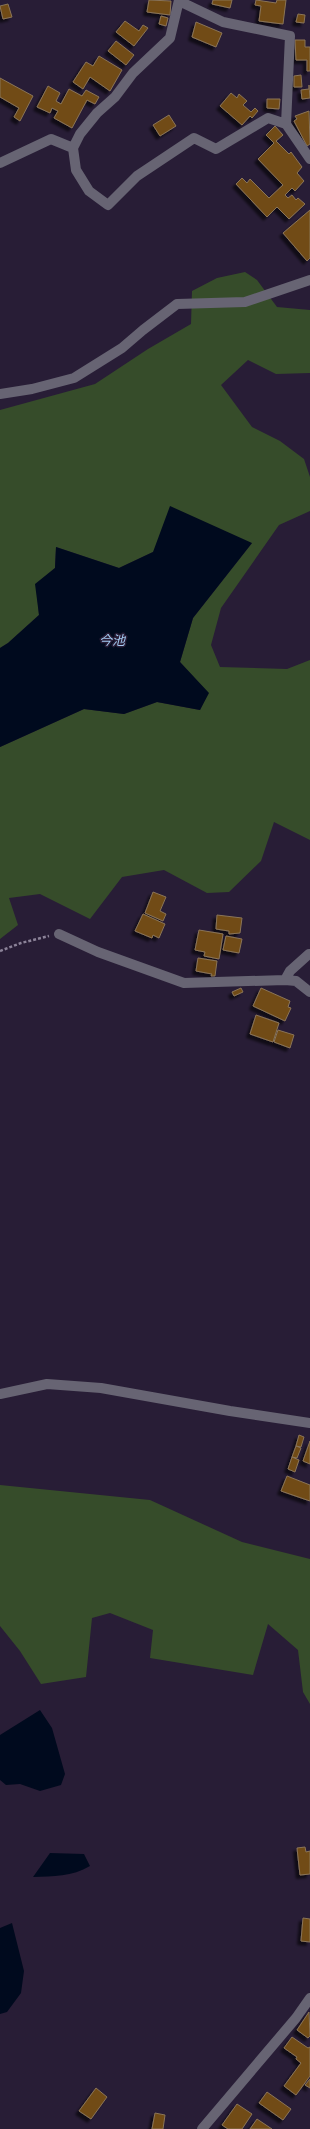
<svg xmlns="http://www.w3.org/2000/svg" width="310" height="2129" font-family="'Fira Sans Condensed','Noto Sans JP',sans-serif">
<defs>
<filter id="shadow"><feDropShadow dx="-3.5" dy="3.5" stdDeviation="1" flood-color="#0009"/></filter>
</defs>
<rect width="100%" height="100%" fill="#281d36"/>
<path fill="#364c2a" d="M 245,272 L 257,280 L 277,307 L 310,310 L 310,373 L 276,374 L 248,360 L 221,385 L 252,427 L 280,441 L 304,459 L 310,477 L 310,511 L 279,525 L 221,608 L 211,645 L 220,667 L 287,669 L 310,660 L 310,840 L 274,822 L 261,861 L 229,892 L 207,893 L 164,870 L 122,877 L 90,919 L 40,894 L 9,898 L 18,925 L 0,939 L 0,747 L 84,709 L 124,714 L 157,702 L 200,710 L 208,693 L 180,662 L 193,618 L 252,543 L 153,552 L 119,568 L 56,547 L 55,568 L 36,584 L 39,615 L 8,643 L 0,648 L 0,410 L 95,384 L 148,349 L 191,324 L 192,291 L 217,278 Z
M 0,1485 L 150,1500 L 242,1542 L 310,1559 L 310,1704 L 303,1692 L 298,1650 L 268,1624 L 253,1675 L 150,1658 L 153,1630 L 110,1613 L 92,1618 L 86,1677 L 41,1684 L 20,1651 L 0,1626 Z"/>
<path fill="#000a1e" d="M 170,506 L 252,543 L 193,618 L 180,662 L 209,693 L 200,710 L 157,702 L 124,714 L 84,709 L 0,747 L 0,648 L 8,643 L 39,615 L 35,584 L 55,568 L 56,547 L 119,568 L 153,552 Z
M 40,1710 L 52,1728 L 65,1774 L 61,1785 L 40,1791 L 20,1784 L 6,1785 L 0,1780 L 0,1735 Z
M 50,1853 L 84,1854 L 90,1866 C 72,1877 53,1876 33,1877 Z
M 12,1923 L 24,1971 L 21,1993 L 7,2012 L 0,2014 L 0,1928 Z"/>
<path fill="#714c13" stroke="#8a7458" filter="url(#shadow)" d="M 149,0 L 171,1 L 170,15 L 147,12 Z
M 213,0 L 232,0 L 230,8 L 212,4 Z
M 256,0 L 276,3 L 277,0 L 286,0 L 283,24 L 259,21 L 261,6 L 255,5 Z
M 8,4 L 12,17 L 3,19 L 0,6 Z
M 298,14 L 305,15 L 304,23 L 296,22 Z
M 161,16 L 168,18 L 166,26 L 159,24 Z
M 125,21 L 139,31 L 143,25 L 148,28 L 134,46 L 116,32 Z
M 196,22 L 222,33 L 216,47 L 192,37 Z
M 295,40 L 305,40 L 305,47 L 310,47 L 310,71 L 307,71 L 307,60 L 296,60 Z
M 116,41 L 134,55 L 126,65 L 108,51 Z
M 99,56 L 122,70 L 110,91 L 90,77 L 83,89 L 73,82 L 86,62 L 93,66 Z
M 301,75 L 302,87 L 294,87 L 294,76 Z
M 0,78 L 33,96 L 20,121 L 14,117 L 19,108 L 0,97 Z
M 309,85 L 310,98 L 302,99 L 301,90 L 309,89 Z
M 48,86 L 60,93 L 56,101 L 61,104 L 69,89 L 82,96 L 86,90 L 99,97 L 95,104 L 87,100 L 72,128 L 54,118 L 58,111 L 52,108 L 50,113 L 37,107 Z
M 231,93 L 237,98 L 239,94 L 247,101 L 243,105 L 251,112 L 255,108 L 258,111 L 252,118 L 250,116 L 242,125 L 220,106 Z
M 267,99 L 280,99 L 279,109 L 267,108 Z
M 309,111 L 310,144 L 307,146 L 294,121 L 297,119 L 295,116 Z
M 169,115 L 176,126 L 160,136 L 153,125 Z
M 275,126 L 283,135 L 276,141 L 289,154 L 291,152 L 302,167 L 297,173 L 304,181 L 295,191 L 292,188 L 285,195 L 288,198 L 292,195 L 296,200 L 298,198 L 305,204 L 289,219 L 277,207 L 267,217 L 236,184 L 242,178 L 247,183 L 250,179 L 269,198 L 283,185 L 258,159 L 274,143 L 266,135 Z
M 310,210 L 310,258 L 307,261 L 283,233 Z
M 153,892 L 166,897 L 160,911 L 166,914 L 163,921 L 145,913 Z
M 143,914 L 165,924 L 159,938 L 153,935 L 152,938 L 135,931 Z
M 217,915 L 242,918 L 240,933 L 229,934 L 229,931 L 216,929 Z
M 199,930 L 223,934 L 219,959 L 204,956 L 205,952 L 195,950 Z
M 226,936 L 242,939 L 239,953 L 223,950 Z
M 198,958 L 217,961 L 215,976 L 211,976 L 212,974 L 196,971 Z
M 241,988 L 243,992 L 234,996 L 232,992 Z
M 261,988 L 290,1001 L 288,1007 L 291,1008 L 285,1021 L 253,1006 Z
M 256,1015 L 279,1023 L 273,1042 L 250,1034 Z
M 278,1030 L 294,1035 L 290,1048 L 274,1042 Z
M 299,1435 L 304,1437 L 301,1447 L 296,1446 Z
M 310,1441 L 310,1464 L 303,1461 Z
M 296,1446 L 301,1448 L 297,1458 L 292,1457 Z
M 292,1457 L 299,1460 L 295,1472 L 288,1469 Z
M 287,1476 L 310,1485 L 310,1501 L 281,1491 Z
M 305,1847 L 306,1852 L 310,1851 L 310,1874 L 300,1875 L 297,1848 Z
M 303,1918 L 310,1919 L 310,1942 L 301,1941 Z
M 309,2012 L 310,2036 L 308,2038 L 297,2030 Z
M 292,2037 L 308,2048 L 310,2047 L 310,2076 L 296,2095 L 284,2086 L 301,2063 L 296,2059 L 297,2057 L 284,2048 Z
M 310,2079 L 310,2088 L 305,2085 Z
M 96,2088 L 107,2097 L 91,2119 L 79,2111 Z
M 267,2092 L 291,2109 L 283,2120 L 259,2103 Z
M 237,2104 L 252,2114 L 242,2129 L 228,2129 L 222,2125 Z
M 155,2113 L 165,2115 L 163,2129 L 152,2129 Z
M 257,2119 L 272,2129 L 250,2129 Z"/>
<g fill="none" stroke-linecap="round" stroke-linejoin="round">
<path stroke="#8b8298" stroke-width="2.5" stroke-dasharray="3 2" stroke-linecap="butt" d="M 0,951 L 21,943 L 49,936"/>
<path stroke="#676473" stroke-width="10" d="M 179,0 L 170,38 L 133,73 L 115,97 L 97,113 L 80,134 L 73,148 L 76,170 L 89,191 L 108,205 L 137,176 L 194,138 L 216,149 L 268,118 L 286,124
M 179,1 L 223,22 L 290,36 L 286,124 L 310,159
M 0,163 L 51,139 L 73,148
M 0,394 L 32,389 L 74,378 L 122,348 L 143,330 L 177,304 L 245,302 L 310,280
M 59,934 L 98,952 L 184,983 L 285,980 L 296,981 L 310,992
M 285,980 L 290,971 L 309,954 L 310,955
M 0,1394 L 47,1384 L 101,1388 L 230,1411 L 310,1423
M 202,2129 L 296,2018 L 310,1998"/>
</g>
<g text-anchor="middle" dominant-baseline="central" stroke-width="3" stroke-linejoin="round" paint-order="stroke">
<g font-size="13" font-style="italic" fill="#a3caf2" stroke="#281d36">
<text x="112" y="640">今池</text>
</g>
</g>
</svg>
